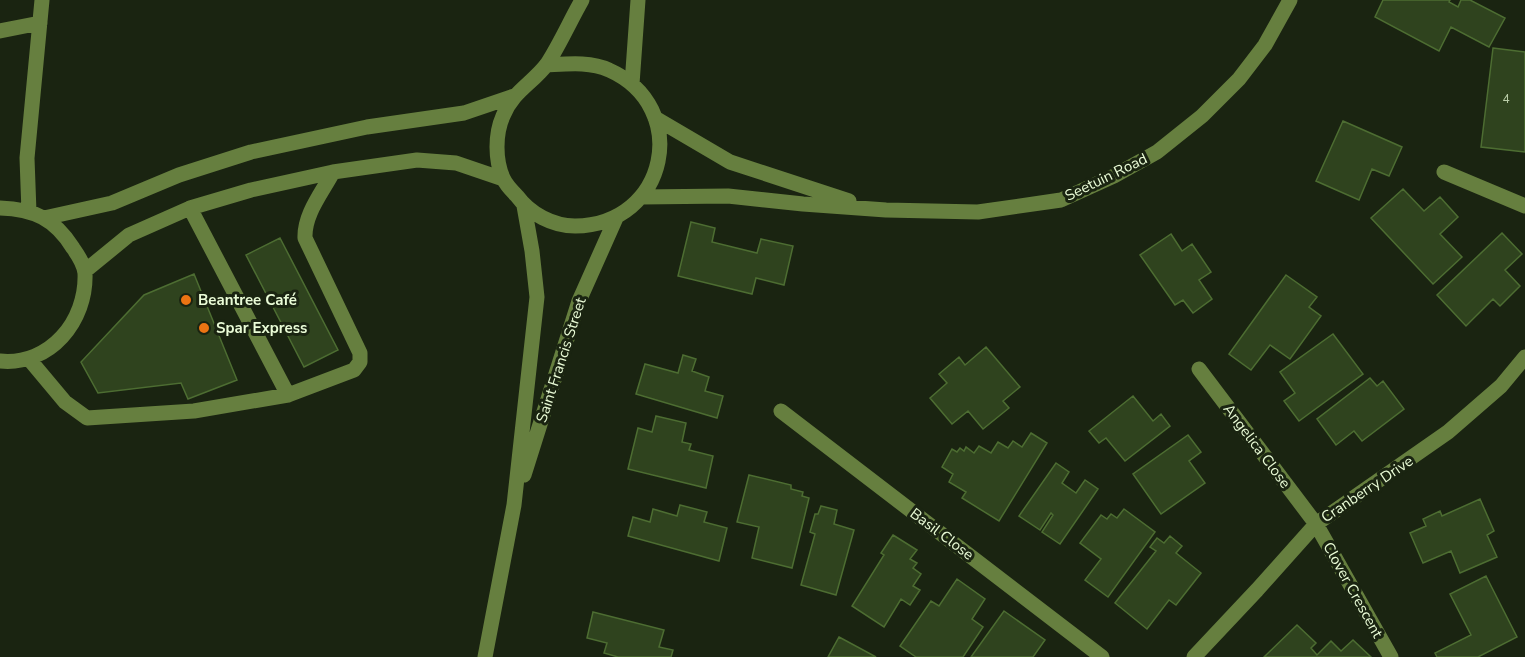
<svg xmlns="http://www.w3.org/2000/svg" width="1525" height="657" font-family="'Nunito Sans',sans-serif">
<rect width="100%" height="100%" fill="#1a2411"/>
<path fill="#2f431e" stroke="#4d6d32" stroke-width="1.5" d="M 1383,0 L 1450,0 L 1449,2 L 1458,7 L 1461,0 L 1470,0 L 1505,18 L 1489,47 L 1451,27 L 1439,51 L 1375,17 Z
M 1493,48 L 1525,52 L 1525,152 L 1481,147 Z
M 1343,121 L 1402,147 L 1389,176 L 1372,169 L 1359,200 L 1316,181 Z
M 1403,189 L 1424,211 L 1440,197 L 1458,217 L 1440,234 L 1462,257 L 1433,284 L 1371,218 Z
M 691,222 L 715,228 L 712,242 L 757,253 L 761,239 L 793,246 L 784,285 L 756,278 L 752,294 L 678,276 Z
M 1502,233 L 1522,254 L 1505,270 L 1520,286 L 1500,306 L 1493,299 L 1466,326 L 1437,295 Z
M 1171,234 L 1182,251 L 1192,244 L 1211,272 L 1199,280 L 1212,299 L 1193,313 L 1183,300 L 1175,305 L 1140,255 Z
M 280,238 L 338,350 L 304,367 L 246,255 Z
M 194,274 L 237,380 L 188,399 L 181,383 L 98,393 L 81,362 L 144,295 Z
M 1286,275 L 1317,297 L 1309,307 L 1321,316 L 1290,359 L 1270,345 L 1251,370 L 1229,354 Z
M 1333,334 L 1363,374 L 1299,421 L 1284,401 L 1295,393 L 1280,372 Z
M 986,347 L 1020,387 L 1003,401 L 1009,408 L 983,429 L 968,411 L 952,424 L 930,398 L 947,383 L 939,374 L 959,357 L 965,365 Z
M 683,355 L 696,359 L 692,371 L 709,377 L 705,391 L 723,396 L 717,418 L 636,394 L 645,364 L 678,373 Z
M 1370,378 L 1377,386 L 1383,381 L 1404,409 L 1362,441 L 1354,431 L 1336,445 L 1317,419 Z
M 1133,396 L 1153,421 L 1161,414 L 1170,426 L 1125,461 L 1106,438 L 1099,443 L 1089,431 Z
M 656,416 L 686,423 L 682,442 L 691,444 L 689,450 L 713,456 L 706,488 L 628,469 L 638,428 L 652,432 Z
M 1031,433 L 1047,443 L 999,521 L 962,498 L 966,492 L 949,482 L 953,474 L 942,467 L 952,449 L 957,452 L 960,448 L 964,451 L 966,447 L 974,453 L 979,446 L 991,453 L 998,442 L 1008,448 L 1013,441 L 1022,447 Z
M 1188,435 L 1201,452 L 1189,461 L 1205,483 L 1161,514 L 1133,474 Z
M 1056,463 L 1069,472 L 1062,483 L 1076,493 L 1085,480 L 1098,489 L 1060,544 L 1042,532 L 1053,515 L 1051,513 L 1040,530 L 1019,516 Z
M 749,475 L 791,485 L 791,489 L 803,492 L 802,496 L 809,498 L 792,568 L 752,558 L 759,527 L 737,522 Z
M 1480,499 L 1494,531 L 1487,535 L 1497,557 L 1460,573 L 1451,551 L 1423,563 L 1410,533 L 1426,526 L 1423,519 L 1440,511 L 1442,516 Z
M 680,505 L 707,512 L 704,522 L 727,528 L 719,561 L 628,536 L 633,517 L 650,522 L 653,509 L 677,516 Z
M 821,506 L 837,510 L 834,524 L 854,530 L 836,595 L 801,585 L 815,534 L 810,532 L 815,514 L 818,514 Z
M 1124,509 L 1155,532 L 1108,597 L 1085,580 L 1101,559 L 1080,543 L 1101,515 L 1107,519 L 1111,514 L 1117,518 Z
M 893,535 L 917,550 L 910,559 L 917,563 L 913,568 L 921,574 L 913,586 L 920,590 L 910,605 L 901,599 L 884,627 L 852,606 L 884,555 L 881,553 Z
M 1170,536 L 1182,546 L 1176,553 L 1201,573 L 1176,605 L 1169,600 L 1147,629 L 1115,603 L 1156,551 L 1150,547 L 1157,538 L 1164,543 Z
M 1486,576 L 1517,637 L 1478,657 L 1437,657 L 1435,653 L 1471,635 L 1450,594 Z
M 957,579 L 985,599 L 972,619 L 983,627 L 963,657 L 916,657 L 900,646 L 931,601 L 939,606 Z
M 1004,611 L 1045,640 L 1033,657 L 971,657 Z
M 593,612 L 664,630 L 659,647 L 673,650 L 671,657 L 618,657 L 604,653 L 607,643 L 587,638 Z
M 1297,625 L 1316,643 L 1311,648 L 1317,655 L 1331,641 L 1341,651 L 1353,640 L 1371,657 L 1264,657 Z
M 839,637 L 876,657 L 828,657 Z"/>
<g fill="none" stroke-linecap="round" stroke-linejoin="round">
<path stroke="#667f3f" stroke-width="15" d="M 0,31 L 40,23
M 546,65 C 566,64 590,61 609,70 C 692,107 668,225 575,226 C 553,226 530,214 517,196 C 512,191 506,185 503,178 C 495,160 495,134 503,116 C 513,91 533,83 547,64 C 560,44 570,21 582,0
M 632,84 L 638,0
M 655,118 L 730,162 L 849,201
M 1444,172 L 1525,206
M 641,197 L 728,196 L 803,204 L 886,210 L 978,212 L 1061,200 L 1114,176 L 1157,152 L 1202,116 L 1239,79 L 1265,45 L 1290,0
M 0,208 C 34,209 55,219 73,248 C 78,255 84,265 85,273 C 87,321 50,366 0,361
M 190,208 L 288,395
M 29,212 L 27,158 L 42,0
M 44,218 L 112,203 L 179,175 L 251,152 L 367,127 L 464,113 L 514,96
M 85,271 L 129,235 L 190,208 L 251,190 L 333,172 L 417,160 L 456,163 L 503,179
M 29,359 L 65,402 L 87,418 L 194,411 L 288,395 L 354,370 L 360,362 L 360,353 L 305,238 C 304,214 322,193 333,172
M 1199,369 L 1316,524 L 1391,657
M 781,411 L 1102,657
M 524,475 L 579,301 L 616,218
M 485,657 L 514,505 L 537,297 L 532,251 L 524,206
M 1194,657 L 1257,590 L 1316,524 L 1448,432 L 1501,386 L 1525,357"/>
</g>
<g fill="#eb7413" stroke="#1a2411" stroke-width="2">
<circle cx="186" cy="300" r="6"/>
<circle cx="204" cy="328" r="6"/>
</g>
<g text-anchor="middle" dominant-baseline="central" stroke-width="6" stroke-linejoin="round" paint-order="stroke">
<g font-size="12" fill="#bbcea9">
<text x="1506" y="99">4</text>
</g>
<g font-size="15" fill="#eafcd7" stroke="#1a2411">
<text transform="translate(1106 177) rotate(-26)">Seetuin Road</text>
<text transform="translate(561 360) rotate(-72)">Saint Francis Street</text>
<text transform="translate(1257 446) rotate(53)">Angelica Close</text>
<text transform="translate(1367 489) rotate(-34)">Cranberry Drive</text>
<text transform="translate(942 534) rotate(37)">Basil Close</text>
<text transform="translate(1353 590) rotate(61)">Clover Crescent</text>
</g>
<g font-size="15" font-weight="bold" fill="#eafcd7" stroke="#1a2411" text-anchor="start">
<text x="198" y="300">Beantree Café</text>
<text x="216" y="328">Spar Express</text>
</g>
</g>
</svg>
